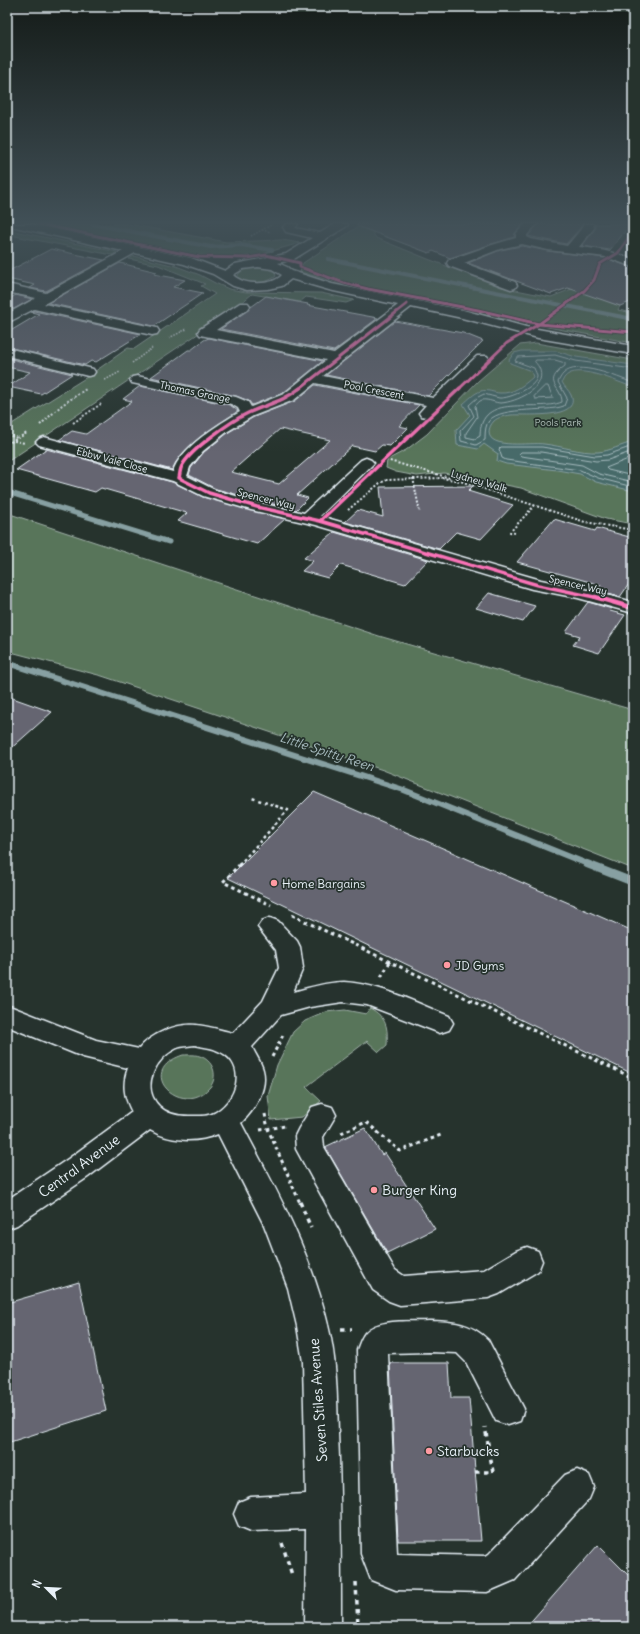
<svg xmlns="http://www.w3.org/2000/svg" width="640" height="1634" font-family="Delius,sans-serif">
<rect width="100%" height="100%" fill="#26332d"/>
<filter id="ink" filterUnits="userSpaceOnUse"><feTurbulence type="fractalNoise" baseFrequency=".025" numOctaves="2"/><feDisplacementMap in="SourceGraphic" scale="8" xChannelSelector="R" yChannelSelector="G"/><feConvolveMatrix kernelMatrix="1 2 1 2 8 2 1 2 1" color-interpolation-filters="sRGB"/></filter>
<g filter="url(#ink)">
<path fill="#59745a" stroke="#a0b2a9" d="M 47,224 L 128,224 L 226,242 L 282,240 L 300,243 L 258,255 L 237,257 L 196,255 Z
M 362,224 L 367,224 L 376,238 L 428,259 L 501,287 L 551,297 L 582,285 L 601,257 L 633,267 L 633,269 L 593,296 L 620,306 L 618,310 L 633,313 L 633,343 L 391,298 L 300,272 L 303,263 Z
M 7,229 L 19,232 L 117,252 L 112,255 L 10,235 L 7,234 Z
M 134,256 L 176,266 L 200,275 L 215,283 L 229,289 L 246,292 L 321,293 L 354,300 L 346,303 L 306,297 L 300,302 L 252,294 L 229,313 L 7,462 L 7,427 L 87,377 L 128,348 L 134,349 L 215,294 L 201,286 L 205,284 L 158,265 L 129,259 Z
M 253,268 L 265,268 L 275,272 L 276,276 C 267,284 247,285 238,277 L 238,275 L 242,270 Z
M 536,343 L 633,360 L 633,524 L 606,519 L 521,488 L 444,473 L 417,476 L 396,472 L 386,468 L 387,460 L 406,450 L 427,434 L 478,381 L 520,345 Z
M 7,513 L 379,636 L 633,710 L 633,869 L 383,770 L 102,676 L 7,651 Z
M 370,1008 C 387,1018 388,1027 387,1045 L 379,1052 L 367,1041 L 306,1087 L 321,1101 L 302,1117 L 271,1120 L 268,1096 L 277,1065 L 293,1032 L 305,1021 L 326,1012 L 345,1010 L 366,1014 Z
M 183,1055 C 190,1055 196,1054 202,1057 C 214,1062 218,1077 210,1087 C 183,1119 132,1072 183,1055 Z"/>
<path fill="#466a69" stroke="#87a0a2" d="M 522,351 L 556,351 L 576,357 L 633,365 L 633,387 C 618,383 570,358 562,382 C 564,387 569,390 571,395 C 582,420 523,414 511,415 C 505,416 498,417 494,421 C 491,424 489,428 489,432 C 489,450 531,442 544,444 C 562,446 580,453 598,452 C 610,451 621,445 633,442 L 633,491 L 596,482 L 580,474 L 557,470 L 506,464 L 497,461 L 498,454 L 484,444 L 478,449 L 457,445 L 456,430 L 470,415 L 463,404 C 469,399 474,393 481,391 C 487,389 494,393 500,393 C 513,394 524,385 533,377 L 531,371 L 510,363 L 509,360 L 514,353 Z"/>
<g fill="none" stroke-linecap="round" stroke-linejoin="round">
<path stroke="#a7bbbf" stroke-width="1" d="M 536,360 L 555,360 L 565,363 L 565,366 C 541,383 562,386 562,402 C 535,413 480,391 480,436 L 475,439 L 466,437 L 466,433 L 477,417 L 475,406 C 477,404 479,401 482,400 C 489,399 495,403 501,403 C 516,402 546,389 540,370 C 539,367 537,364 535,362 Z
M 633,369 L 576,361 L 555,355 L 517,357 L 515,361 L 534,368 C 535,371 537,374 537,377 C 536,387 509,399 499,398 C 494,397 489,395 484,394 L 478,397 L 469,405 L 474,416 L 460,431 L 461,441 L 476,445 L 485,440 C 485,435 485,429 487,424 C 495,405 545,413 564,406 L 567,398 L 558,382 C 559,380 561,376 563,374 C 577,359 617,377 633,383
M 545,386 L 548,386 L 553,398 L 535,399 L 534,397 Z
M 633,446 L 607,455 L 595,456 L 542,447 L 501,447 L 499,449 L 502,458 L 506,460 L 580,470 L 598,478 L 633,487
M 633,451 L 608,460 L 596,461 L 541,452 L 521,452 L 519,454 L 521,456 L 582,465 L 599,474 L 633,482
M 633,457 L 606,468 L 608,470 L 633,476"/>
<path stroke="#87a0a2" stroke-width="4" d="M 92,224 L 211,247 L 241,245 L 272,250
M 328,259 L 633,319"/>
<path stroke="#87a0a2" stroke-width="5" d="M 7,492 L 169,542"/>
<path stroke="#87a0a2" stroke-width="6" d="M 7,663 L 404,790 L 590,865"/>
<path stroke="#87a0a2" stroke-width="8" d="M 587,864 L 633,882"/>
</g>
<path fill="#656571" stroke="#e8f1f8" fill-rule="evenodd" d="M 357,224 L 523,224 L 515,233 L 514,237 L 450,258 L 433,251 L 429,253 L 357,226 Z
M 538,224 L 581,224 L 581,227 L 566,244 L 528,236 Z
M 595,224 L 631,224 L 610,250 L 582,246 L 595,229 Z
M 522,246 L 548,251 L 606,258 L 633,268 L 633,301 L 620,306 L 568,288 L 551,294 L 468,263 L 500,250 Z
M 51,249 L 89,257 L 104,260 L 46,291 L 30,288 L 35,285 L 7,279 L 7,272 Z
M 120,263 L 157,272 L 154,274 L 185,280 L 173,287 L 203,293 L 154,326 L 48,303 Z
M 16,295 L 32,299 L 14,309 L 7,307 L 7,300 Z
M 266,296 L 308,304 L 307,305 L 378,318 L 334,351 L 221,329 Z
M 34,311 L 141,334 L 96,362 L 91,361 L 85,365 L 7,347 L 7,333 L 39,314 L 31,312 Z
M 395,321 L 463,333 L 483,341 L 428,396 L 326,375 Z
M 209,338 L 323,361 L 283,393 L 252,405 L 249,401 L 236,396 L 151,377 L 188,350 L 191,350 L 204,340 Z
M 7,358 L 72,374 L 41,394 L 8,387 L 30,372 L 7,367 Z
M 315,385 L 419,405 L 399,426 L 408,428 L 390,446 L 382,445 L 375,451 L 352,446 L 297,495 L 308,498 L 296,510 L 216,489 L 189,475 L 191,468 L 204,452 L 229,432 L 254,417 L 295,401 ZM 280,429 L 330,440 L 279,484 L 231,472 Z
M 140,386 L 230,405 L 238,411 L 211,429 L 191,445 L 176,462 L 172,470 L 59,440 L 72,431 L 86,434 L 132,401 L 123,399 Z
M 46,449 L 172,482 L 203,497 L 285,519 L 257,544 L 178,521 L 187,513 L 101,488 L 95,492 L 16,470 Z
M 473,486 L 468,491 L 513,505 L 481,539 L 456,532 L 439,549 L 345,522 L 358,510 L 383,517 L 380,487 Z
M 554,519 L 595,531 L 597,528 L 633,538 L 633,578 L 620,597 L 597,591 L 601,585 L 517,562 Z
M 334,532 L 428,560 L 405,584 L 341,565 L 328,578 L 302,571 L 313,561 L 304,558 Z
M 489,593 L 535,606 L 523,622 L 476,608 Z
M 588,602 L 612,609 L 610,611 L 625,615 L 599,653 L 573,645 L 580,636 L 566,632 Z
M 7,696 L 52,712 L 7,752 Z
M 314,792 L 633,931 L 633,1074 L 228,878 Z
M 365,1128 L 382,1155 L 385,1153 L 435,1229 L 387,1253 L 325,1147 Z
M 79,1282 L 106,1411 L 7,1443 L 7,1303 Z
M 390,1363 L 449,1363 L 451,1398 L 469,1398 L 481,1541 L 398,1541 Z
M 598,1545 L 633,1580 L 633,1627 L 526,1627 Z"/>
<g fill="none" stroke-linecap="round" stroke-linejoin="round">
<g stroke="#e8f1f8" stroke-width="3">
<path id="minor" d="M 10,224 L 30,224 L 134,246 L 191,258 L 225,271 L 235,264 L 286,254 L 312,238 L 286,232 L 283,227 L 286,224 L 298,224 L 295,228 L 320,233 L 335,224 L 348,224 L 347,226 L 294,259 L 278,263 L 287,267 L 292,271 L 332,284 L 463,310 L 526,327 L 633,346 L 633,354 L 538,338 L 462,318 L 411,307 L 323,376 L 433,398 L 477,356 L 487,356 L 489,359 L 487,362 L 431,416 L 426,417 L 421,416 L 419,413 L 426,405 L 315,383 L 294,400 L 253,416 L 228,431 L 203,451 L 190,467 L 187,476 L 215,490 L 260,503 L 304,513 L 361,460 L 366,458 L 371,460 L 374,463 L 371,466 L 320,516 L 541,580 L 580,588 L 633,602 L 633,613 L 578,598 L 532,589 L 316,525 L 251,510 L 203,496 L 173,481 L 39,445 L 36,442 L 39,439 L 44,437 L 173,472 C 179,449 220,423 240,412 L 238,408 L 231,404 L 132,383 L 130,380 L 132,377 L 137,376 L 236,397 L 248,402 L 251,407 L 284,394 L 326,360 L 205,336 L 200,335 L 198,332 L 200,329 L 240,303 L 248,303 L 250,306 L 248,309 L 216,330 L 334,353 L 398,305 L 329,290 L 291,279 L 282,286 L 268,289 L 247,290 L 233,286 L 213,274 L 184,264 L 135,253 L 44,304 L 157,328 L 159,331 L 157,334 L 152,335 L 34,309 L 7,323 L 7,314 L 36,298 L 7,292 L 7,284 L 46,293 L 123,251 L 15,227 L 11,226 ZM 258,267 L 272,269 L 282,275 C 273,286 243,286 233,275 L 243,269 Z
M 525,224 L 537,224 L 527,235 L 527,237 L 531,239 L 567,246 L 582,228 L 583,224 L 593,224 L 594,228 L 579,247 C 600,249 613,252 633,259 L 633,267 L 606,257 L 548,250 L 522,244 L 500,249 L 464,263 L 515,282 L 517,285 L 515,288 L 511,289 L 449,266 L 447,263 L 449,260 L 492,245 L 516,238 L 516,234 Z
M 7,348 L 93,369 L 95,372 L 93,375 L 88,376 L 7,356 Z
M 270,918 L 278,921 L 297,941 L 300,947 L 303,968 L 293,992 C 308,988 327,982 344,982 C 380,984 416,1003 449,1016 L 453,1023 L 449,1030 L 440,1033 L 367,1005 L 343,1002 L 310,1007 L 281,1015 L 252,1047 C 255,1054 261,1062 263,1070 C 268,1089 254,1111 241,1123 C 276,1189 311,1252 328,1325 C 337,1360 337,1397 338,1433 C 341,1498 341,1562 341,1627 L 305,1627 L 306,1529 L 251,1531 L 239,1526 L 234,1514 L 239,1502 L 251,1497 L 306,1494 L 303,1362 L 297,1326 L 288,1288 L 264,1225 L 218,1134 C 197,1143 170,1142 150,1130 L 88,1177 L 17,1225 L 7,1229 L 7,1200 L 68,1159 L 132,1112 C 124,1097 122,1084 128,1068 L 83,1057 L 7,1026 L 7,1005 L 96,1040 L 139,1049 C 151,1034 176,1023 196,1025 C 208,1026 221,1030 233,1033 L 263,1001 L 279,968 L 276,950 L 258,927 L 262,921 ZM 195,1045 C 202,1047 210,1047 216,1050 C 247,1061 240,1097 216,1112 C 208,1117 198,1116 189,1116 C 177,1116 167,1114 159,1106 C 140,1086 156,1058 177,1048 C 182,1046 189,1046 195,1045 Z
M 322,1104 L 332,1107 L 336,1115 L 323,1137 L 324,1147 L 395,1270 L 404,1276 L 484,1270 L 516,1251 L 527,1247 L 538,1251 L 542,1261 L 538,1271 L 499,1294 L 488,1298 L 400,1305 L 389,1301 L 373,1290 L 296,1149 L 295,1136 L 299,1128 L 312,1107 Z
M 429,1321 C 453,1322 470,1322 488,1340 L 524,1409 L 520,1421 L 508,1425 L 496,1421 L 466,1362 L 457,1353 L 429,1352 L 388,1353 L 397,1554 L 486,1556 L 489,1554 L 565,1475 L 577,1470 L 589,1475 L 594,1487 L 589,1499 L 515,1580 L 487,1592 L 396,1590 L 371,1580 L 361,1554 L 357,1350 C 359,1345 361,1338 365,1333 C 377,1318 411,1322 429,1321 Z"/>
</g>
<path stroke="#e8f1f8" stroke-width="1.5" stroke-dasharray="1.5 1.5" stroke-linecap="butt" d="M 262,230 L 271,232
M 251,236 L 271,225
M 169,338 L 187,329
M 132,363 L 152,348
M 105,380 L 120,372"/>
<path stroke="#e8f1f8" stroke-width="2" stroke-dasharray="2 2" stroke-linecap="butt" d="M 73,423 L 101,404
M 40,425 L 62,405 L 86,389
M 7,435 L 18,438
M 14,441 L 25,443
M 7,444 L 27,433
M 386,460 L 450,478
M 413,478 L 420,513
M 348,510 L 380,483 L 387,480 L 442,478 L 460,481 L 585,522 L 633,530
M 515,533 L 510,532 L 535,505"/>
<path stroke="#e8f1f8" stroke-width="2.5" stroke-dasharray="3 3" stroke-linecap="butt" d="M 239,865 L 288,810 L 252,798"/>
<path stroke="#e8f1f8" stroke-width="3" stroke-dasharray="3.5 3.5" stroke-linecap="butt" d="M 240,864 L 223,882 L 271,905
M 292,915 L 633,1078
M 381,977 L 390,962
M 272,1057 L 284,1033
M 265,1114 L 268,1129 L 300,1203
M 260,1130 L 285,1126
M 341,1133 L 366,1122 L 400,1151 L 441,1135"/>
<path stroke="#e8f1f8" stroke-width="3.5" stroke-dasharray="4.5 4.5" stroke-linecap="butt" d="M 300,1202 L 311,1228
M 341,1329 L 352,1329
M 475,1472 L 493,1472 L 485,1427
M 282,1543 L 292,1575
M 356,1582 L 358,1627"/>
<use href="#minor" fill="#26332d" fill-rule="evenodd"/>
<g stroke="#26332d" stroke-width="4.5">
<path id="cycleway-far2" d="M 39,224 L 199,257 L 248,258 L 266,255 L 300,263 L 300,267 L 344,283 L 368,289 L 478,310 L 539,324 L 633,332
M 299,389 L 407,304
M 459,389 L 507,343 L 539,324 L 584,291 L 594,280 L 600,264 L 618,253 L 633,231"/>
</g>
<g stroke="#26332d" stroke-width="5.5">
<path id="cycleway-far1" d="M 300,388 C 283,402 267,404 248,413 C 231,421 190,450 182,466 C 180,469 180,474 179,478 L 209,493 L 257,507 L 320,521 L 538,585 L 599,598
M 320,521 L 460,388"/>
</g>
<g stroke="#26332d" stroke-width="7">
<path id="cycleway" d="M 595,597 L 633,608"/>
</g>
<use href="#cycleway-far2" stroke="#fb73b8" stroke-width="3"/>
<use href="#cycleway-far1" stroke="#fb73b8" stroke-width="3.5"/>
<use href="#cycleway" stroke="#fb73b8" stroke-width="4.5"/>
</g>
</g>
<linearGradient id="sky" x2="0" y2="1"><stop stop-color="#151c19"/><stop offset="0.49" stop-color="#415057"/><stop offset="1" stop-color="#415057" stop-opacity="0"/></linearGradient>
<rect width="640" height="453" fill="url(#sky)"/>
<g fill="#ff9aa2" stroke="#26332d" stroke-width="1.5">
<circle cx="274" cy="883" r="4"/>
<circle cx="447" cy="965" r="4"/>
<circle cx="374" cy="1190" r="4"/>
<circle cx="429" cy="1451" r="4"/>
</g>
<g text-anchor="middle" dominant-baseline="central" stroke-width="3.5" stroke-linejoin="round" paint-order="stroke">
<g font-size="10" fill="#e8f1f8" stroke="#26332d">
<text transform="translate(374 390) rotate(11)">Pool Crescent</text>
<text transform="translate(195 392) rotate(12)">Thomas Grange</text>
<text transform="translate(112 460) rotate(15)">Ebbw Vale Close</text>
<text transform="translate(479 481) rotate(16)">Lydney Walk</text>
<text transform="translate(266 499) rotate(14)">Spencer Way</text>
<text transform="translate(578 585) rotate(13)">Spencer Way</text>
</g>
<g font-size="10" fill="#afbfb9" stroke="#26332d">
<text x="558" y="422">Pools Park</text>
</g>
<g font-size="12" fill="#e8f1f8" stroke="#26332d" text-anchor="start">
<text x="282" y="883">Home Bargains</text>
<text x="455" y="965">JD Gyms</text>
</g>
<g font-size="13" font-style="italic" fill="#a7bbbf" stroke="#26332d">
<text transform="translate(327 752) rotate(18)">Little Spitty Reen</text>
</g>
<g font-size="14" fill="#e8f1f8" stroke="#26332d">
<text transform="translate(79 1166) rotate(-36)">Central Avenue</text>
<text transform="translate(318 1400) rotate(-94)">Seven Stiles Avenue</text>
</g>
<g font-size="14" fill="#e8f1f8" stroke="#26332d" text-anchor="start">
<text x="382" y="1190">Burger King</text>
<text x="437" y="1451">Starbucks</text>
</g>
</g>
<rect width="640" height="1634" fill="none" stroke="#26332d" stroke-width="24"/>
<rect x="12" y="12" width="616" height="1610" fill="none" stroke="#e8f1f8" stroke-width="1.5" filter="url(#ink)"/>
<g transform="translate(46 1588) rotate(294)" stroke="#26332d" stroke-width="3" paint-order="stroke">
<path d="M0-3L7 15L0 10L-7 15Z" fill="#e8f1f8"/>
<text y="-6" font-size="11" font-weight="bold" text-anchor="middle" fill="#e8f1f8">N</text>
</g>
</svg>
